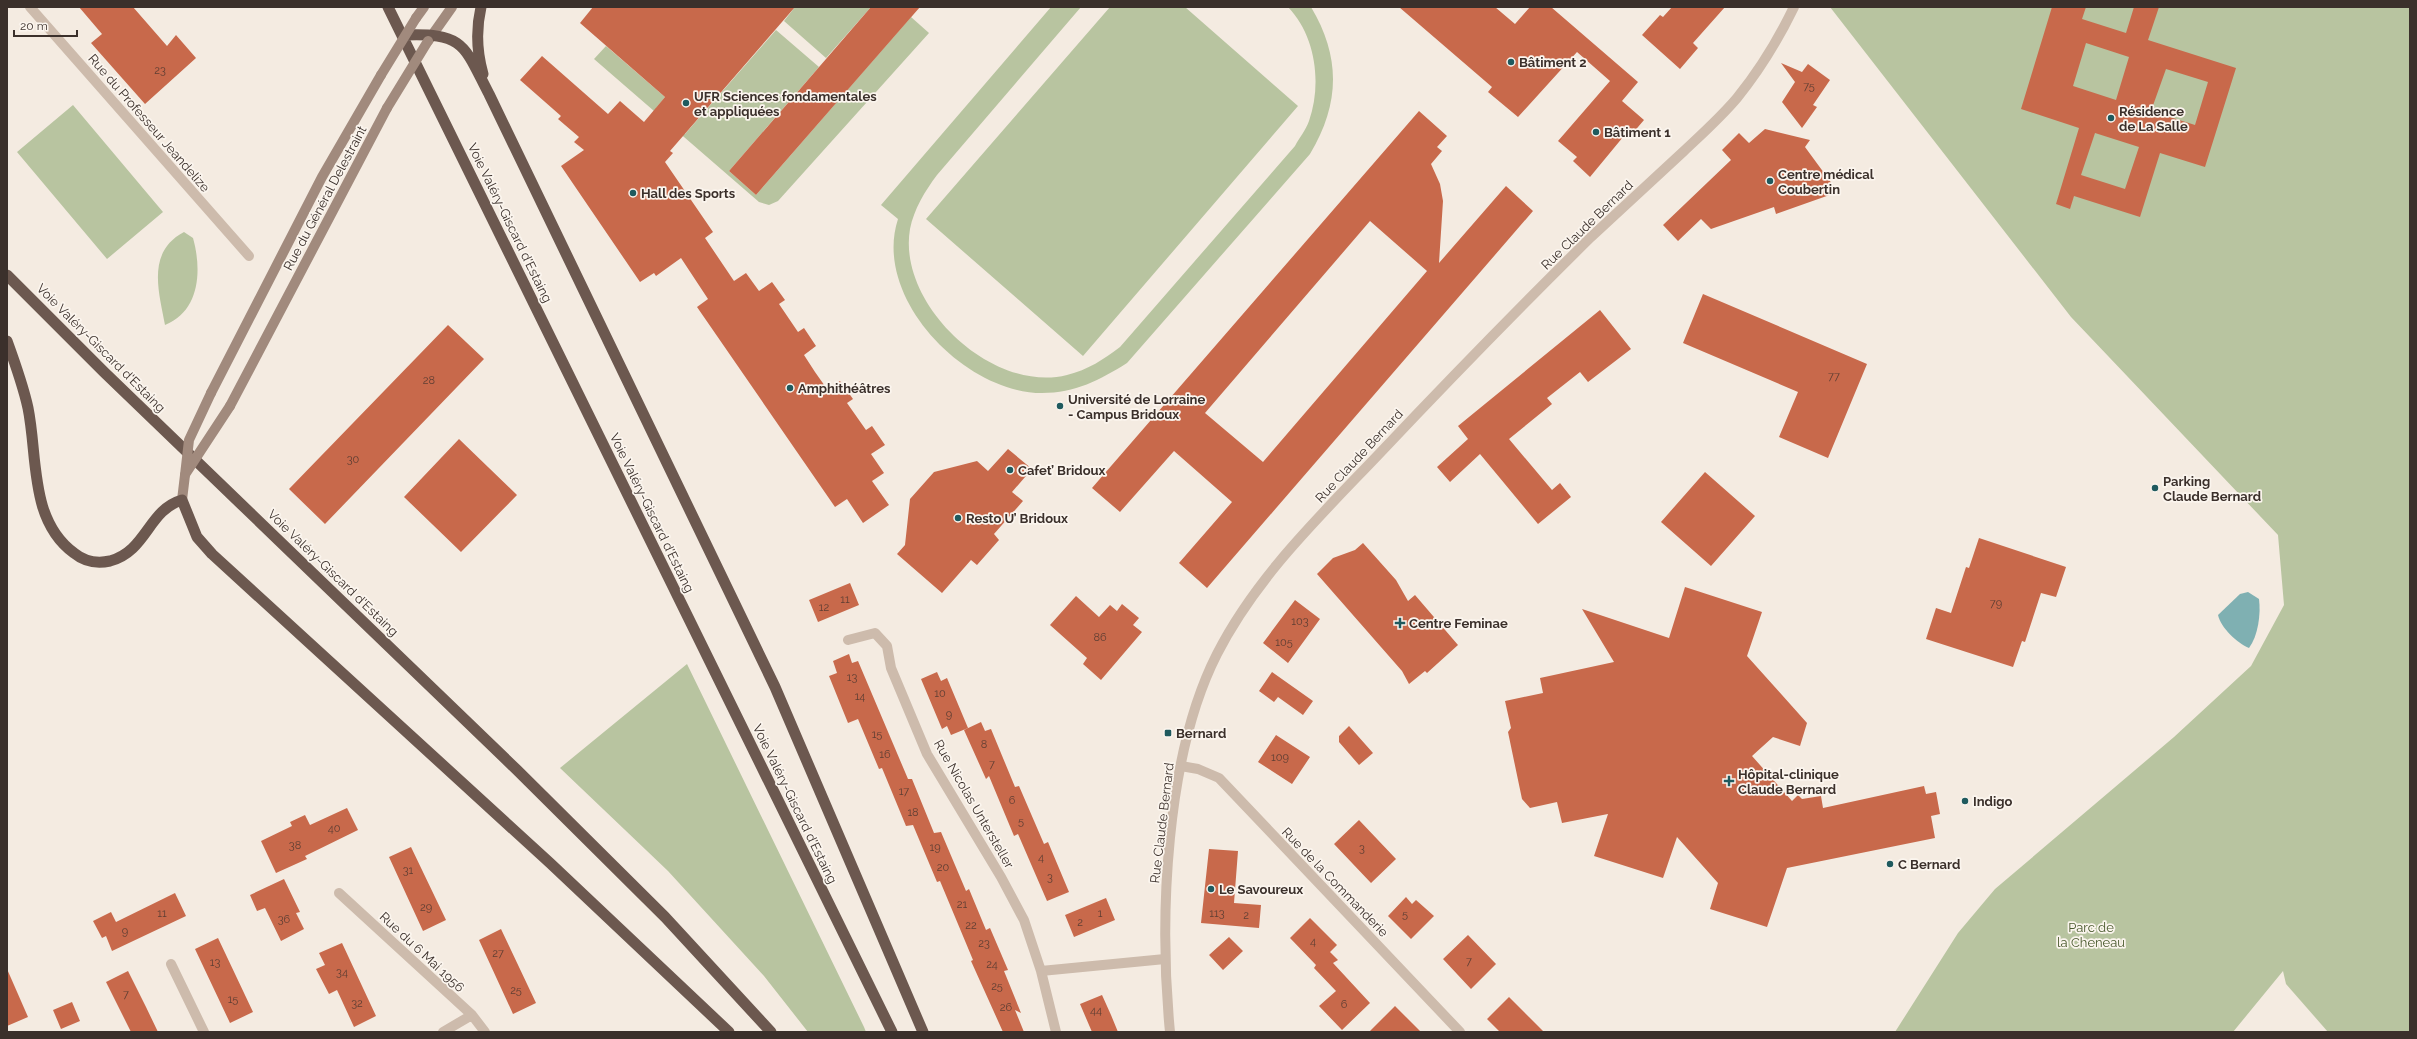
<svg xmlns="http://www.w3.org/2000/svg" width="2417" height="1039" font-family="Raleway,sans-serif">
<rect width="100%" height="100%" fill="#f4ebe1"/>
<path fill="#b8c4a0" d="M 795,7 L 871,7 L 826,58 L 784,21 Z
M 1051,7 L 1081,7 L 937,175 C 925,191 914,209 910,229 C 897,304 992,394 1067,375 C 1088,370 1104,359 1120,347 L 1295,146 C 1299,138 1306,130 1309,121 C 1322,84 1316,36 1288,7 L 1311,7 C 1341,57 1340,104 1310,154 L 1127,363 C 1100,380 1075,393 1042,393 C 965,393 872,298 898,219 L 881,205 Z
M 1110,7 L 1185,7 L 1298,106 L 1083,356 L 926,219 Z
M 1830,7 L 2410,7 L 2410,1032 L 2328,1032 L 2286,984 L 2283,971 L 2233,1032 L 1895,1032 L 1958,933 L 1995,889 L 2174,737 L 2251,666 L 2284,605 L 2278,535 L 2071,317 Z
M 911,17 L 929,33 L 778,201 L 769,205 L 759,202 L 594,59 L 606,46 L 665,97 L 656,108 L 685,134 L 776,30 L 819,67 L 729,171 L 756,195 Z
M 73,105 L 163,212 L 107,259 L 17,152 Z
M 184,232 L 193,238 C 202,270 200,311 165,325 C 159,292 146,252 184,232 Z
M 687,664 L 864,1027 L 866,1032 L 808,1032 L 764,976 L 668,871 L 560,768 Z"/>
<path fill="#7fb0b2" d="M 2248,592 L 2259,599 C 2261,614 2258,636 2249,648 C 2237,643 2221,628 2218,615 L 2240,594 Z"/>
<path fill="#c8694b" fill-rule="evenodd" d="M 79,7 L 133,7 L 167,46 L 176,35 L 196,58 L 145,104 L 91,43 L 102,34 Z
M 593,7 L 795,7 L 670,151 L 673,153 L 665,162 L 713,232 L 705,238 L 734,281 L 746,273 L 759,291 L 772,282 L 785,300 L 779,304 L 798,332 L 804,328 L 816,346 L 804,355 L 815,372 L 827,389 L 840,381 L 853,399 L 847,403 L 866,430 L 872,426 L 885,445 L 871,454 L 884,473 L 872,481 L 889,505 L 863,523 L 847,499 L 835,507 L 697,307 L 708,299 L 681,258 L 656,276 L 654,273 L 640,282 L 561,166 L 584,150 L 574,142 L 579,137 L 558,119 L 561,116 L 520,80 L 542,56 L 608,114 L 620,101 L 644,122 L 665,97 L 580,23 Z
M 871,7 L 920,7 L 756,195 L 729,171 Z
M 1399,7 L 1495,7 L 1515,24 L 1530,7 L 1551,7 L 1638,82 L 1622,101 L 1644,120 L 1632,134 L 1628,131 L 1590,177 L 1573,161 L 1577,157 L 1558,141 L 1610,81 L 1577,52 L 1518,117 L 1488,92 L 1492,87 Z
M 1672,7 L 1725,7 L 1693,43 L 1698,48 L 1680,69 L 1642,35 L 1660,15 L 1663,17 Z
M 2052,7 L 2086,7 L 2082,19 L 2126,33 L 2134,7 L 2159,7 L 2148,40 L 2236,68 L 2205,167 L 2160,153 L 2140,217 L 2074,196 L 2070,209 L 2056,204 L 2079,128 L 2021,109 ZM 2086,43 L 2129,57 L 2116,100 L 2073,86 ZM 2166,69 L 2208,82 L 2195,125 L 2151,111 ZM 2095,133 L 2139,147 L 2125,189 L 2081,175 Z
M 1781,63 L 1802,72 L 1808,64 L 1830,80 L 1813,105 L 1817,107 L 1802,128 L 1782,102 L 1795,82 Z
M 1419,111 L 1447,136 L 1437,147 L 1442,151 L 1431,164 L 1440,184 L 1443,201 L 1439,263 L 1506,186 L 1533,211 L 1207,588 L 1179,563 L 1232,502 L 1174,451 L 1120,512 L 1092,488 ZM 1370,221 L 1427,271 L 1263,462 L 1205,413 Z
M 1765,129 L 1810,140 L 1805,147 L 1838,192 L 1776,214 L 1774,207 L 1711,229 L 1701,219 L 1678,241 L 1663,225 L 1731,160 L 1722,150 L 1739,133 L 1749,143 Z
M 1703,294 L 1867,364 L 1828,458 L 1779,437 L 1798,392 L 1683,343 Z
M 1600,310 L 1631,349 L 1588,382 L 1580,372 L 1547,398 L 1552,404 L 1509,439 L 1552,490 L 1560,483 L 1571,497 L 1538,524 L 1480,454 L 1450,482 L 1437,467 L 1468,439 L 1458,426 Z
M 448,325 L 484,359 L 325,524 L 289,489 Z
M 459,439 L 517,495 L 461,552 L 404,497 Z
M 1008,449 L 1032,469 L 1012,492 L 1023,501 L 994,534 L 999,540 L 977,565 L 971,560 L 942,593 L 897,554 L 905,545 L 910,499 L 934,472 L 977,461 L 988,471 Z
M 1705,472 L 1755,516 L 1711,566 L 1661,522 Z
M 1979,538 L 2066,567 L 2056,597 L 2041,593 L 2025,642 L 2022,641 L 2013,667 L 1926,639 L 1936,608 L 1951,613 L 1966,567 L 1969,568 Z
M 1363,543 L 1396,580 L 1408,601 L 1415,595 L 1458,645 L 1427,673 L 1425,671 L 1409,684 L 1402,671 L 1317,574 L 1333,558 L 1355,550 Z
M 850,583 L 859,605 L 818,622 L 809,600 Z
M 1685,587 L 1762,612 L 1747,656 L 1807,723 L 1800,746 L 1773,737 L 1752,756 L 1792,801 L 1798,795 L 1802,799 L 1821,796 L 1823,808 L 1924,786 L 1926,794 L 1936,792 L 1940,814 L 1931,816 L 1935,838 L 1787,868 L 1767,927 L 1710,909 L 1718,883 L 1677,837 L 1663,878 L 1594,856 L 1608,814 L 1562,823 L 1557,802 L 1530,808 L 1522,799 L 1508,732 L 1511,728 L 1505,701 L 1543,693 L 1540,678 L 1614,662 L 1582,609 L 1669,638 Z
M 1076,596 L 1099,617 L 1110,605 L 1117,611 L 1122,604 L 1139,618 L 1133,625 L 1142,632 L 1101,680 L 1083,664 L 1087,658 L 1050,625 Z
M 1295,600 L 1320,619 L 1288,663 L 1263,643 Z
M 849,654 L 852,663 L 858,661 L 908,779 L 912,779 L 934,833 L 941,832 L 966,891 L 969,889 L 986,930 L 990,928 L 1008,970 L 1004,971 L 1021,1013 L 1015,1010 L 1024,1032 L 1003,1032 L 971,961 L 973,960 L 940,881 L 937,882 L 913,825 L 906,826 L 882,768 L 879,769 L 858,719 L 848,723 L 829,676 L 837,673 L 833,661 Z
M 937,672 L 941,681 L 947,678 L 968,728 L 951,735 L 947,726 L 942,729 L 921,679 Z
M 1272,672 L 1313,701 L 1303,715 L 1278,697 L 1274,702 L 1259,691 Z
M 981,722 L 985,731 L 991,729 L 1015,787 L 1019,786 L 1044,844 L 1048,842 L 1069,892 L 1047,901 L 1018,834 L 1014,836 L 989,776 L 986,779 L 964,730 Z
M 1349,726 L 1373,753 L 1359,765 L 1339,742 L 1339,736 Z
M 1276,735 L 1310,757 L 1292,784 L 1258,762 Z
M 347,808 L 358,830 L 305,856 L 307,859 L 276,873 L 261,841 L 292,826 L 290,822 L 305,815 L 310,825 Z
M 1359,820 L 1396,859 L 1371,883 L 1334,844 Z
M 411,847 L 446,920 L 423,931 L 389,857 Z
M 1209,849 L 1238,851 L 1234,903 L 1261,905 L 1259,928 L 1201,923 Z
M 284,879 L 300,912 L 296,913 L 304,929 L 281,941 L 265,908 L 257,911 L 250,895 Z
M 175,893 L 186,916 L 112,951 L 106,936 L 102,938 L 93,921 L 111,912 L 116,922 Z
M 1406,897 L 1412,904 L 1416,900 L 1434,916 L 1411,939 L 1388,916 Z
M 1106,898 L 1115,920 L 1074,937 L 1065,915 Z
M 1310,918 L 1337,945 L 1330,952 L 1338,960 L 1333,963 L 1370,1003 L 1342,1030 L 1319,1006 L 1336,991 L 1314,968 L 1316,965 L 1290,938 Z
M 501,929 L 536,1003 L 513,1014 L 479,940 Z
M 1468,935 L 1496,964 L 1471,989 L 1443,959 Z
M 1229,937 L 1243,951 L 1223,970 L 1209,955 Z
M 218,938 L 253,1012 L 230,1023 L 195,949 Z
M 342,943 L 376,1016 L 354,1027 L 337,990 L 329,994 L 316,969 L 325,965 L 319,953 Z
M 7,969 L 28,1017 L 7,1026 Z
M 128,971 L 146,1007 L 158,1032 L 131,1032 L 106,982 Z
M 1102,995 L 1111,1015 L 1118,1032 L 1092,1032 L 1080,1004 Z
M 1509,997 L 1544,1032 L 1500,1032 L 1487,1019 Z
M 72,1002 L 80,1021 L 61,1029 L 53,1010 Z
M 1395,1006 L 1421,1032 L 1369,1032 Z"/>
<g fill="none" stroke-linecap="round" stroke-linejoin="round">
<path stroke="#cdbbac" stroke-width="10" d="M 30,7 L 249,256
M 848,640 L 875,633 L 887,646 L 891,668 L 927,754 L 1001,877 L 1024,920 L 1041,971 L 1056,1032
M 1181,766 L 1198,769 L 1219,778 L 1460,1032
M 339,893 L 472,1015 L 485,1032
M 171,964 L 204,1032
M 1041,971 L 1165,959
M 443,1032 L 472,1015"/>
<path stroke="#cdbbac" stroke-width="10" d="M 1170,1032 C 1159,919 1165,756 1217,654 C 1256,577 1321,515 1379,454 C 1449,380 1519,308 1591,237 C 1622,208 1653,180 1684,151 C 1702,134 1721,117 1737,98 C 1759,71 1779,38 1794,7"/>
<path stroke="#a18a7d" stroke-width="10" d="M 416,18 L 424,7
M 428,41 L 452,7
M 211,393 L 322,177 L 381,75
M 230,406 L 387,108
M 182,500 L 185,475"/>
<path stroke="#6c584f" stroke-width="11" d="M 388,7 L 892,1032
M 481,7 C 476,29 477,53 483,74
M 406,35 C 465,33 464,46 489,94 L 775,687 L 923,1032
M 7,275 L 104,372 L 517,770 L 665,917 L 771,1032
M 7,341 C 15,363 23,385 28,408 C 38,457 29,520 74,553 C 85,562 96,564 110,561 C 147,551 148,510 182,500 L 197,537 L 212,554 L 550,863 L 729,1032"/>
<path stroke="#a18a7d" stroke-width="10" d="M 381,75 L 416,18
M 387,108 L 428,41
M 186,473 L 230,406
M 185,475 L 189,440 L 211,393"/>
</g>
<g fill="#1f5a5e" stroke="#fbf5ee" stroke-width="1.5">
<circle cx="1511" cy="62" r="4"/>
<circle cx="686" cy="103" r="4"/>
<circle cx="2111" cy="118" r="4"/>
<circle cx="1596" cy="132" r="4"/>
<circle cx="1770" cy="181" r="4"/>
<circle cx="633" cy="193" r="4"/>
<circle cx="790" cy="388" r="4"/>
<circle cx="1060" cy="406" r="4"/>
<circle cx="1010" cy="470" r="4"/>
<circle cx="2155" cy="488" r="4"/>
<circle cx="958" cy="518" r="4"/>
<path d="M1398 617h4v4h4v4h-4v4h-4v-4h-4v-4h4z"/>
<rect x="1164" y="729" width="8" height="8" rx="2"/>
<path d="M1727 775h4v4h4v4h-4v4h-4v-4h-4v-4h4z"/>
<circle cx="1965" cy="801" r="4"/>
<circle cx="1890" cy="864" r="4"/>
<circle cx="1211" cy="889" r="4"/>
</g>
<g text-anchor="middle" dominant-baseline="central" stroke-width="3.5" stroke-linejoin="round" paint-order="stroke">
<g font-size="11" fill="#5e3e33">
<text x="160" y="70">23</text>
<text x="1809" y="86">75</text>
<text x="1834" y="376">77</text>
<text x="429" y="380">28</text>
<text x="353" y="459">30</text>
<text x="845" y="599">11</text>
<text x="1996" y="603">79</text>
<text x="824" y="607">12</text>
<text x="1300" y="621">103</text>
<text x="1100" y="637">86</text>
<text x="1284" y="642">105</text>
<text x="852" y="677">13</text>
<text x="940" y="693">10</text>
<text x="860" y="696">14</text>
<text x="949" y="714">9</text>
<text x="877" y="734">15</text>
<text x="984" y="744">8</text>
<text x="885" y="754">16</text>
<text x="1280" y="757">109</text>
<text x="992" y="764">7</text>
<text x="904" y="791">17</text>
<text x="1012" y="800">6</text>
<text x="913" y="812">18</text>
<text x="1021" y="821">5</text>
<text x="334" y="828">40</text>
<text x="295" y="845">38</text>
<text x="935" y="847">19</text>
<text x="1362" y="848">3</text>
<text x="1041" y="857">4</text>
<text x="943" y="867">20</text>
<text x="408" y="870">31</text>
<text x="1050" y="877">3</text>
<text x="962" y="904">21</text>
<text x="426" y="907">29</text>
<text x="162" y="913">11</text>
<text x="1100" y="913">1</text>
<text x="1217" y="913">113</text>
<text x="1405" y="914">5</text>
<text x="1246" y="915">2</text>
<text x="284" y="919">36</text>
<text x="1080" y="922">2</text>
<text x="971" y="925">22</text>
<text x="125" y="931">9</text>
<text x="1313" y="941">4</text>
<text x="984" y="943">23</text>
<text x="498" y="953">27</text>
<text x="1469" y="961">7</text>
<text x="215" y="962">13</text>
<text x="992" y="964">24</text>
<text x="342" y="972">34</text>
<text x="997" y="986">25</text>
<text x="516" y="990">25</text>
<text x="126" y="994">7</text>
<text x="233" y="999">15</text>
<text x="357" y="1003">32</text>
<text x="1344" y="1004">6</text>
<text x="1006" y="1007">26</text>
<text x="1096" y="1010">44</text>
</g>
<g font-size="13" font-weight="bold" fill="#3b302b" stroke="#fbf5ee" text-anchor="start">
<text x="1519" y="62">Bâtiment 2</text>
<text x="694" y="96">UFR Sciences fondamentales<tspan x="694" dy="15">et appliquées</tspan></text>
<text x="2119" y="111">Résidence<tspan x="2119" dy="15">de La Salle</tspan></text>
<text x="1604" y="132">Bâtiment 1</text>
<text x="1778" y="174">Centre médical<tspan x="1778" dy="15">Coubertin</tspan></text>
<text x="641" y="193">Hall des Sports</text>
<text x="798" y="388">Amphithéâtres</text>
<text x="1068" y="399">Université de Lorraine<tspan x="1068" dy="15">- Campus Bridoux</tspan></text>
<text x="1018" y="470">Cafet’ Bridoux</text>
<text x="2163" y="481">Parking<tspan x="2163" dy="15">Claude Bernard</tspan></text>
<text x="966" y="518">Resto U’ Bridoux</text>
<text x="1409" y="623">Centre Feminae</text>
<text x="1176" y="733">Bernard</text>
<text x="1738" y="774">Hôpital-clinique<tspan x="1738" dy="15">Claude Bernard</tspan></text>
<text x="1973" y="801">Indigo</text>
<text x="1898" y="864">C Bernard</text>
<text x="1219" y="889">Le Savoureux</text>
</g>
<g font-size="13" fill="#3b302b" stroke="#fbf5ee">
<text transform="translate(149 123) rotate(49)">Rue du Professeur Jeandelize</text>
<text transform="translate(325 198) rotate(-62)">Rue du Général Delestraint</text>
<text transform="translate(510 223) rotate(64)">Voie Valéry-Giscard d'Estaing</text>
<text transform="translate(1587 225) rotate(-44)">Rue Claude Bernard</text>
<text transform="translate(101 348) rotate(45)">Voie Valéry-Giscard d'Estaing</text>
<text transform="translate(1359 456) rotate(-47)">Rue Claude Bernard</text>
<text transform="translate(652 513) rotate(64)">Voie Valéry-Giscard d'Estaing</text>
<text transform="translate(333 573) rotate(44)">Voie Valéry-Giscard d'Estaing</text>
<text transform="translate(795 804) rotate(64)">Voie Valéry-Giscard d'Estaing</text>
<text transform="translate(974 804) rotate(60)">Rue Nicolas Untersteller</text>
<text transform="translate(1162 823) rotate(-83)">Rue Claude Bernard</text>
<text transform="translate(1335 882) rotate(46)">Rue de la Commanderie</text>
<text transform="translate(422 952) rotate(43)">Rue du 6 Mai 1956</text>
</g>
<g font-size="13" fill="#4a5a2e" stroke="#fbf5ee">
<text x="2091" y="927">Parc de<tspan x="2091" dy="15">la Cheneau</tspan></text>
</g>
</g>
<rect width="2417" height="1039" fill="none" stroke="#3b302b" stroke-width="16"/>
<path d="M14 30v6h63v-6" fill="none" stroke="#3b302b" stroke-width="2"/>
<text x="20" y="30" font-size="12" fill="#3b302b" stroke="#fbf5ee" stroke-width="3" paint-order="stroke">20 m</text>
</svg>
